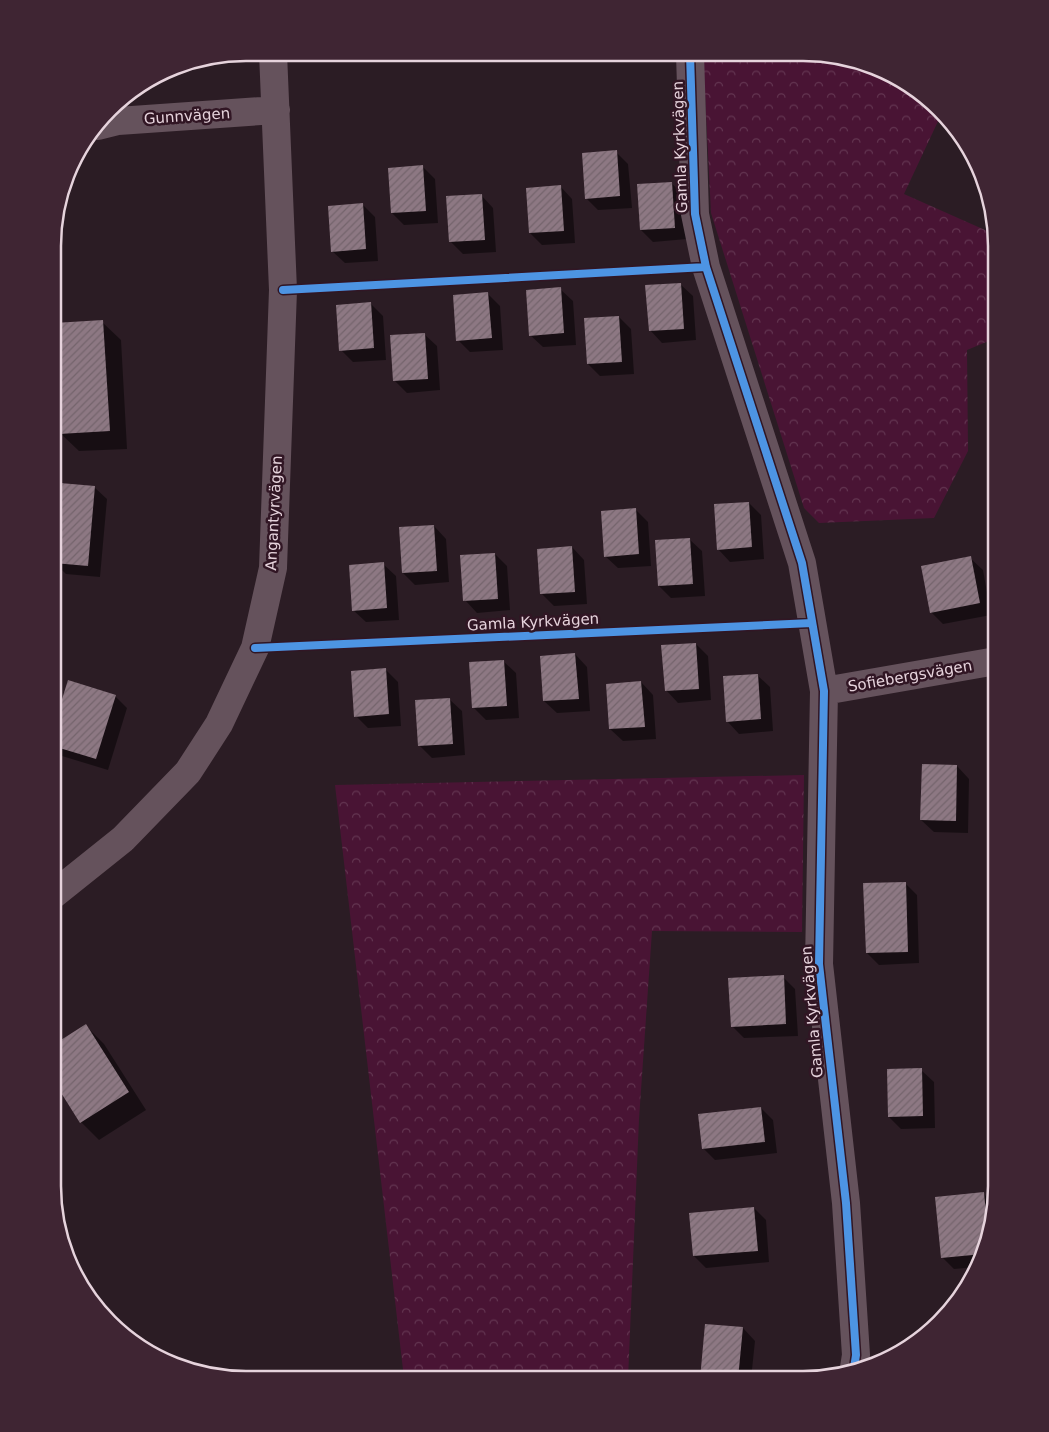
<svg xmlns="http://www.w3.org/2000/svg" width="1049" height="1432" font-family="'DejaVu Sans',sans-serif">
<defs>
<pattern id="forest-crowns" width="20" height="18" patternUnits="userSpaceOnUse" patternTransform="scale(1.25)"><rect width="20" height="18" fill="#491434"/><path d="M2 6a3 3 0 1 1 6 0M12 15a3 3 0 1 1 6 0" fill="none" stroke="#633551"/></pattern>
<pattern id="building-hatch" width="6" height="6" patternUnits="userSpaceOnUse" patternTransform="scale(1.25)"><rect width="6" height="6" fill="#8d7883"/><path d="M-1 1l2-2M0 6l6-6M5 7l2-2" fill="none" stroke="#74646c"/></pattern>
</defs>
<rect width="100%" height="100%" fill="#2b1c24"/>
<path fill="url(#forest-crowns)" d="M 703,54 L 828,54 L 877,67 L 920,92 L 940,117 L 904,194 L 994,234 L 996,246 L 996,338 L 967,350 L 968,451 L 934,518 L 819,523 L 804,508 L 711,213 Z
M 804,775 L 802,932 L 652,931 L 639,1119 L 628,1379 L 404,1378 L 335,785 Z"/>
<path fill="#0007" d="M 616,152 L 628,164 L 632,208 L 598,210 L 586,198 Z
M 422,166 L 435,179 L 438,223 L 404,225 L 392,213 L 389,169 Z
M 671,183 L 684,195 L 687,239 L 653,242 L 641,230 Z
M 560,186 L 572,199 L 575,243 L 542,245 L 530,233 Z
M 481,195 L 493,208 L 496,252 L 463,254 L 451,242 Z
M 363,205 L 375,217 L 378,261 L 345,263 L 332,251 Z
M 680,284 L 693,296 L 696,340 L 662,343 L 650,330 Z
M 560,289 L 573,301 L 576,345 L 543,347 L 530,335 Z
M 488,294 L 500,306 L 503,350 L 470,352 L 458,340 Z
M 371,304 L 383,316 L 386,360 L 353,362 L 341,350 Z
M 619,317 L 631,329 L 634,374 L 600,376 L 588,364 Z
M 102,322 L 121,340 L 127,449 L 79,451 L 60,433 Z
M 424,334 L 437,346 L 440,390 L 407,393 L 394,380 Z
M 94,487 L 107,499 L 100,577 L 66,574 L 54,562 Z
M 749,503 L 761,515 L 764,559 L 730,562 L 718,549 Z
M 636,510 L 648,522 L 651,566 L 618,568 L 605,556 Z
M 434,526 L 446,539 L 449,582 L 415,585 L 403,573 Z
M 689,539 L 702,551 L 705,596 L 671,598 L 659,586 Z
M 572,547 L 584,560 L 587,604 L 554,606 L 542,594 Z
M 495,554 L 507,566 L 510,610 L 477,613 L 465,600 Z
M 970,558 L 983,570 L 991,615 L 943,624 L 931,612 Z
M 383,564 L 396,576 L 399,620 L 366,622 L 353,610 Z
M 696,644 L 708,656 L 711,700 L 678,703 L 666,690 Z
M 575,654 L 587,667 L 590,711 L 557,713 L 544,701 Z
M 503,661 L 516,673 L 519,718 L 486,720 L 474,708 Z
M 386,670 L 398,682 L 401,726 L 368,728 L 356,716 Z
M 757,675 L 770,687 L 773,731 L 739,734 L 727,721 Z
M 641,682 L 653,695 L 656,739 L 623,741 L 610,729 Z
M 115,696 L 127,708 L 108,770 L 62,756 L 53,748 L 53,732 Z
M 449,699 L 462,711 L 465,755 L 432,758 L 419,745 Z
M 957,766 L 969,779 L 968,833 L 934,832 L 921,820 Z
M 905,883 L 917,895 L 919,963 L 879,965 L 867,953 Z
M 783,977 L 795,989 L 798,1036 L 744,1038 L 732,1026 Z
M 86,1026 L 104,1044 L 146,1110 L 99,1140 L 81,1122 L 53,1078 L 53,1047 Z
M 921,1070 L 934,1082 L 935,1128 L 901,1129 L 889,1117 Z
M 761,1108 L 773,1120 L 777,1153 L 715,1160 L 703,1148 Z
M 984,1194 L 995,1205 L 986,1248 L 977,1267 L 954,1269 L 942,1257 Z
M 754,1208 L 766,1220 L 769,1262 L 706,1268 L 694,1256 Z
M 706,1325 L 743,1328 L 755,1341 L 751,1379 L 701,1379 Z
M 897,1347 L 906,1347 L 897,1354 Z"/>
<path fill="url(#building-hatch)" d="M 617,150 L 620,196 L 585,199 L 582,153 Z
M 423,165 L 426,211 L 391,213 L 388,168 Z
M 672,182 L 675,228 L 640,230 L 637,184 Z
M 561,185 L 564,231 L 529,233 L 526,188 Z
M 482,194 L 485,240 L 449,242 L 446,196 Z
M 363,203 L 366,249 L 331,252 L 328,206 Z
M 681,283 L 684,329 L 649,331 L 645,285 Z
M 561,287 L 564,333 L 529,336 L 526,290 Z
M 488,292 L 492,338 L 456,341 L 453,295 Z
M 371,302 L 374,348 L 339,351 L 336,305 Z
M 619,316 L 622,362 L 587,364 L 584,318 Z
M 103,320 L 110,431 L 59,434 L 54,323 Z
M 425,333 L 428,379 L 393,381 L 390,335 Z
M 60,483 L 95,486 L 88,566 L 54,563 Z
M 749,502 L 752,547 L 717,550 L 714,504 Z
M 636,508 L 639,554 L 604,557 L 601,511 Z
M 434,525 L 437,571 L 402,573 L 399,527 Z
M 690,538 L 693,584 L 658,586 L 655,540 Z
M 572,546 L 575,592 L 540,594 L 537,549 Z
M 495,553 L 498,599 L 463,601 L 460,555 Z
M 971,556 L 980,603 L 930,613 L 921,566 Z
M 384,562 L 387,608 L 352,611 L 349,565 Z
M 696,643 L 699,689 L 665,691 L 661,645 Z
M 575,653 L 579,699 L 543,701 L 540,656 Z
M 504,660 L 507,706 L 472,708 L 469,662 Z
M 386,668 L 389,714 L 354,717 L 351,671 Z
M 758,674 L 761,719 L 726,722 L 723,676 Z
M 68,680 L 116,695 L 96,759 L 53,746 L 53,728 Z
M 641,681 L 645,727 L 609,729 L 606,684 Z
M 450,698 L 453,744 L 418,746 L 415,700 Z
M 922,764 L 957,765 L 956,821 L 920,820 Z
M 906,882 L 908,952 L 866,953 L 863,883 Z
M 784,975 L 786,1024 L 731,1027 L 728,978 Z
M 86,1024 L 129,1092 L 80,1123 L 53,1080 L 53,1045 Z
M 922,1068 L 923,1116 L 888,1117 L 887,1069 Z
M 761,1107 L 765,1142 L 702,1149 L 698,1114 Z
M 984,1192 L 988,1236 L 983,1254 L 941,1258 L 935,1197 Z
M 754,1207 L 758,1251 L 693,1256 L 689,1213 Z
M 705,1324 L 743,1327 L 738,1379 L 700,1379 Z"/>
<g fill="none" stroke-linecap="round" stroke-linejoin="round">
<path stroke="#65525c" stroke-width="28" d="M 690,54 L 695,214 L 706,267 L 802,563 L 824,691 L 819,964 L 846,1203 L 856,1355 L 854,1368
M 98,126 L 118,121 L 276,110
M 824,691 L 996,661
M 53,895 L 123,839 L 188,772 L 219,724 L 255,648 L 273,568 L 283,290 L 273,53"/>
<g stroke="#311624" stroke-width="11">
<path id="cycleway" d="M 690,54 L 695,214 L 706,267 L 802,563 L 824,691 L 819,964 L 846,1203 L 856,1355 L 854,1368
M 283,290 L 706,267
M 255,648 L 812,623"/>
</g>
<use href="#cycleway" stroke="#4d94e3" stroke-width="8"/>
</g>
<g text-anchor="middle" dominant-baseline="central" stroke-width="5" stroke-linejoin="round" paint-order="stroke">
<g font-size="15" fill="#e6d3dc" stroke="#311624">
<text transform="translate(187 116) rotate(-4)">Gunnvägen</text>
<text transform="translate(680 147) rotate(-92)">Gamla Kyrkvägen</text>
<text transform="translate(274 513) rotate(-87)">Angantyrvägen</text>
<text transform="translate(533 622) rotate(-3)">Gamla Kyrkvägen</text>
<text transform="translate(910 676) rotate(-10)">Sofiebergsvägen</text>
<text transform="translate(812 1012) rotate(-95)">Gamla Kyrkvägen</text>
</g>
</g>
<path d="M0 0H1049V1432H0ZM246 61H803A185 185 0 0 1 988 246V1186A185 185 0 0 1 803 1371H246A185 185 0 0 1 61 1186V246A185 185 0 0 1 246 61Z" fill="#3f2533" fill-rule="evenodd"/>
<path fill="none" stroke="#e6d3dc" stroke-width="2.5" d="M246 61H803A185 185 0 0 1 988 246V1186A185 185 0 0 1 803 1371H246A185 185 0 0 1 61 1186V246A185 185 0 0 1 246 61Z"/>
</svg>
